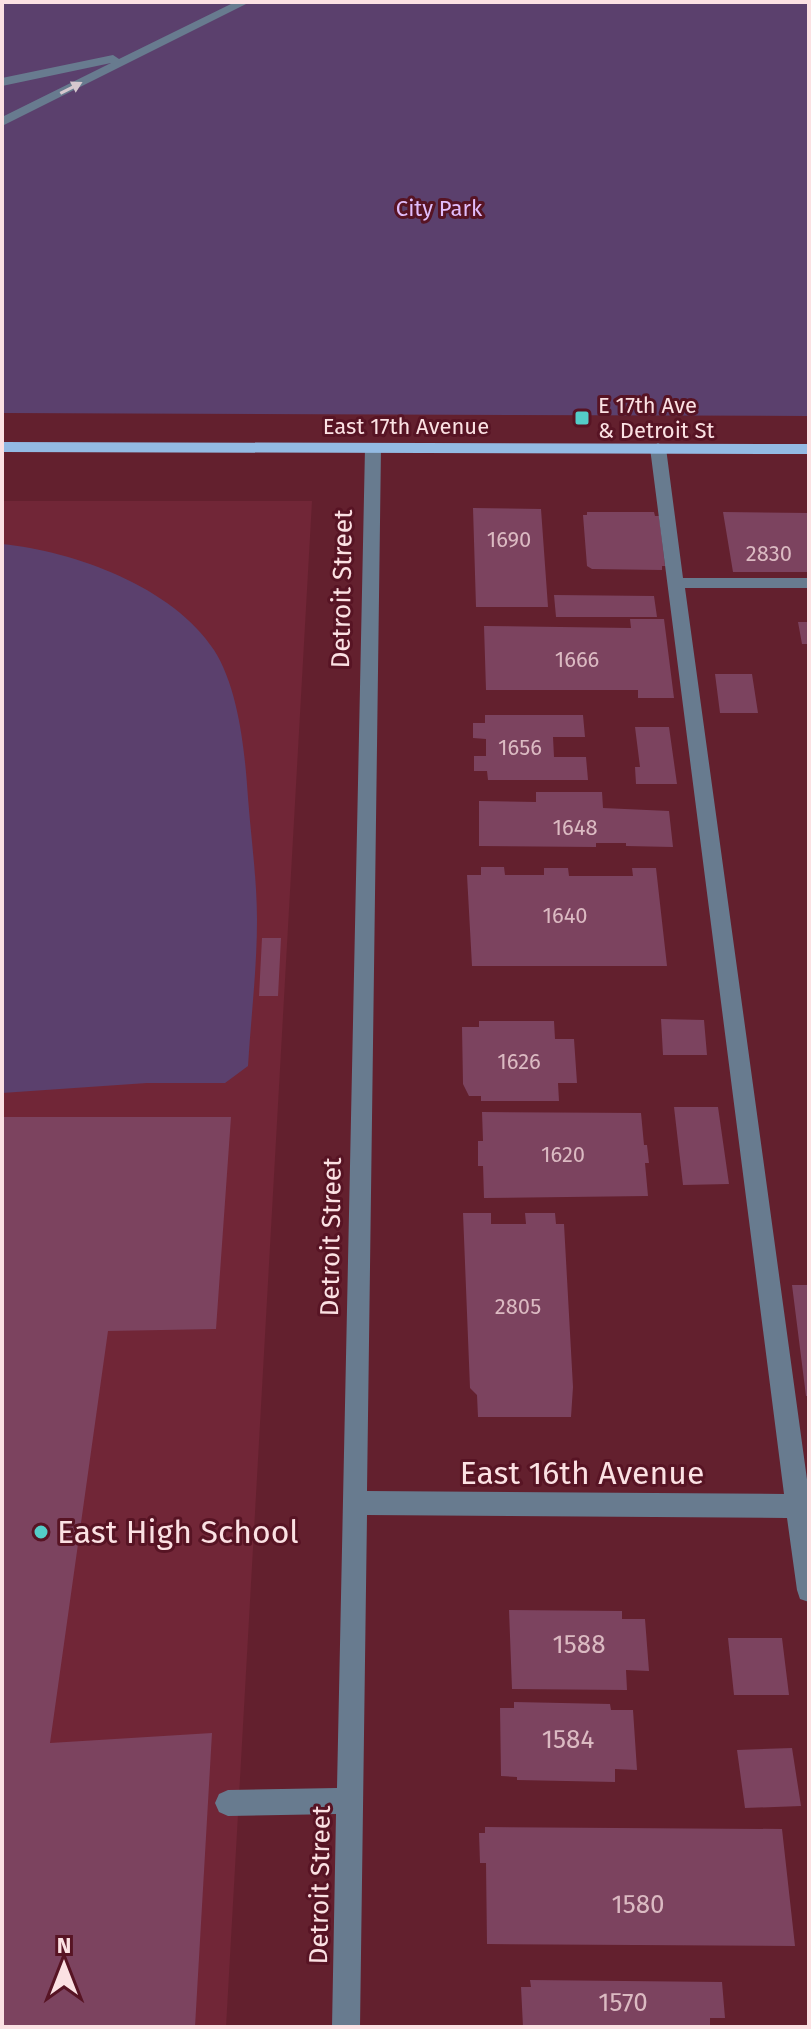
<svg xmlns="http://www.w3.org/2000/svg" width="811" height="2029" font-family="'Fira Sans',sans-serif">
<rect width="100%" height="100%" fill="#63202e"/>
<path fill="#712637" d="M 2,501 L 312,501 L 226,2027 L 2,2027 Z"/>
<path fill="#5b406d" d="M 2,2 L 809,2 L 809,416 L 2,413 Z
M 2,544 C 74,551 173,587 214,650 C 239,689 245,753 248,798 C 251,838 257,879 257,920 C 257,968 251,1017 248,1066 L 225,1083 L 147,1083 L 2,1093 Z"/>
<path fill="#7c435f" d="M 473,508 L 541,509 L 548,607 L 476,607 Z
M 587,512 L 654,512 L 655,516 L 659,516 L 665,566 L 662,566 L 662,570 L 592,569 L 587,566 L 583,515 L 587,515 Z
M 723,512 L 809,513 L 809,572 L 733,572 Z
M 554,595 L 654,596 L 657,617 L 556,617 Z
M 630,619 L 664,619 L 674,698 L 638,698 L 638,690 L 486,690 L 484,626 L 631,628 Z
M 798,622 L 809,622 L 809,644 L 802,644 Z
M 715,674 L 752,674 L 758,713 L 720,713 Z
M 485,715 L 583,715 L 585,737 L 553,737 L 554,757 L 586,757 L 588,780 L 488,780 L 487,771 L 474,771 L 474,756 L 486,756 L 486,739 L 473,738 L 473,723 L 485,723 Z
M 635,727 L 669,727 L 677,784 L 636,784 L 635,767 L 640,767 Z
M 536,792 L 602,792 L 603,808 L 669,811 L 673,847 L 626,846 L 626,843 L 596,843 L 596,847 L 479,846 L 479,801 L 536,802 Z
M 481,867 L 504,867 L 505,875 L 544,875 L 544,868 L 568,868 L 569,876 L 633,876 L 632,868 L 656,868 L 667,966 L 472,966 L 467,875 L 481,875 Z
M 262,938 L 281,938 L 278,996 L 259,996 Z
M 661,1019 L 704,1020 L 707,1055 L 663,1055 Z
M 479,1021 L 554,1021 L 555,1039 L 574,1039 L 577,1083 L 558,1083 L 559,1101 L 481,1101 L 481,1096 L 469,1096 L 463,1084 L 462,1027 L 479,1027 Z
M 674,1107 L 718,1107 L 729,1184 L 683,1185 Z
M 482,1112 L 641,1113 L 644,1145 L 647,1145 L 649,1163 L 645,1163 L 648,1196 L 484,1198 L 483,1166 L 478,1166 L 478,1141 L 483,1141 Z
M 2,1117 L 231,1117 L 216,1329 L 108,1331 L 50,1743 L 212,1733 L 195,2027 L 2,2027 Z
M 463,1213 L 491,1213 L 491,1224 L 526,1224 L 525,1213 L 555,1213 L 556,1224 L 564,1224 L 573,1387 L 571,1417 L 478,1417 L 477,1395 L 470,1388 Z
M 792,1285 L 809,1285 L 809,1396 L 806,1396 Z
M 509,1610 L 622,1611 L 622,1619 L 645,1619 L 649,1671 L 626,1670 L 627,1690 L 512,1689 Z
M 728,1638 L 782,1638 L 789,1695 L 734,1695 Z
M 514,1702 L 610,1704 L 611,1710 L 633,1710 L 637,1770 L 615,1769 L 615,1782 L 517,1780 L 517,1777 L 501,1776 L 500,1708 L 514,1708 Z
M 792,1748 L 801,1806 L 745,1808 L 737,1750 Z
M 485,1827 L 782,1829 L 795,1946 L 487,1944 L 486,1863 L 480,1863 L 479,1833 L 485,1833 Z
M 530,1980 L 722,1982 L 725,2018 L 710,2018 L 710,2027 L 523,2027 L 521,1987 L 531,1987 Z"/>
<g fill="none" stroke-linecap="round" stroke-linejoin="round">
<path fill="#687b8f" fill-rule="evenodd" d="M 235,2 L 250,2 L 2,126 L 2,117 L 111,63 L 2,86 L 2,78 L 113,55 L 119,59 Z
M 373,443 L 381,448 L 367,1491 L 784,1494 L 650,448 L 658,443 L 666,448 L 683,578 L 809,578 L 809,588 L 685,588 L 809,1494 L 809,1602 L 800,1599 L 797,1590 L 787,1518 L 367,1515 L 360,2027 L 332,2027 L 336,1814 L 228,1816 L 219,1812 L 215,1803 L 219,1794 L 228,1790 L 337,1788 L 365,448 Z"/>
<path fill="#93bae3" fill-rule="evenodd" d="M 2,442 L 809,444 L 809,454 L 2,452 Z"/>
</g>
<defs><path id="oneway-solid" d="M-6-.8H1V-3.2L6.5 0L1 3.2V.8H-6Z" transform="scale(2)"/></defs>
<use fill="#d6c8ce" href="#oneway-solid" transform="translate(71 88) rotate(-27)"/>
<g fill="#54cdc8" stroke="#571424" stroke-width="3">
<rect x="574" y="410" width="16" height="16" rx="4"/>
<circle cx="41" cy="1532" r="8"/>
</g>
<g text-anchor="middle" dominant-baseline="central" stroke-width="6" stroke-linejoin="round" paint-order="stroke">
<g font-size="22" fill="#e1bdfb" stroke="#571424">
<text x="439" y="208">City Park</text>
</g>
<g font-size="22" fill="#fbe1e3" stroke="#571424" text-anchor="start">
<text x="598" y="405">E 17th Ave<tspan x="598" dy="25">&amp; Detroit St</tspan></text>
</g>
<g font-size="22" fill="#fbe1e3" stroke="#571424">
<text x="406" y="426">East 17th Avenue</text>
</g>
<g font-size="22" fill="#dbbac2">
<text x="509" y="539">1690</text>
<text x="769" y="553">2830</text>
<text x="577" y="659">1666</text>
<text x="520" y="747">1656</text>
<text x="575" y="827">1648</text>
<text x="565" y="915">1640</text>
<text x="519" y="1061">1626</text>
<text x="563" y="1154">1620</text>
<text x="518" y="1306">2805</text>
</g>
<g font-size="26" fill="#fbe1e3" stroke="#571424">
<text transform="translate(342 589) rotate(-89)">Detroit Street</text>
<text transform="translate(331 1237) rotate(-89)">Detroit Street</text>
<text transform="translate(320 1885) rotate(-89)">Detroit Street</text>
</g>
<g font-size="26" fill="#dbbac2">
<text x="579" y="1644">1588</text>
<text x="568" y="1739">1584</text>
<text x="638" y="1904">1580</text>
<text x="623" y="2002">1570</text>
</g>
<g font-size="32" fill="#fbe1e3" stroke="#571424">
<text x="582" y="1473">East 16th Avenue</text>
</g>
<g font-size="32" fill="#fbe1e3" stroke="#571424" text-anchor="start">
<text x="57" y="1532">East High School</text>
</g>
</g>
<rect width="811" height="2029" fill="none" stroke="#fbe1e3" stroke-width="8"/>
<g transform="translate(64 1965)" stroke="#571424" stroke-width="6" paint-order="stroke">
<path d="M0-6L14 30L0 20L-14 30Z" fill="#fbe1e3"/>
<text y="-12" font-size="22" font-weight="bold" text-anchor="middle" fill="#fbe1e3">N</text>
</g>
</svg>
